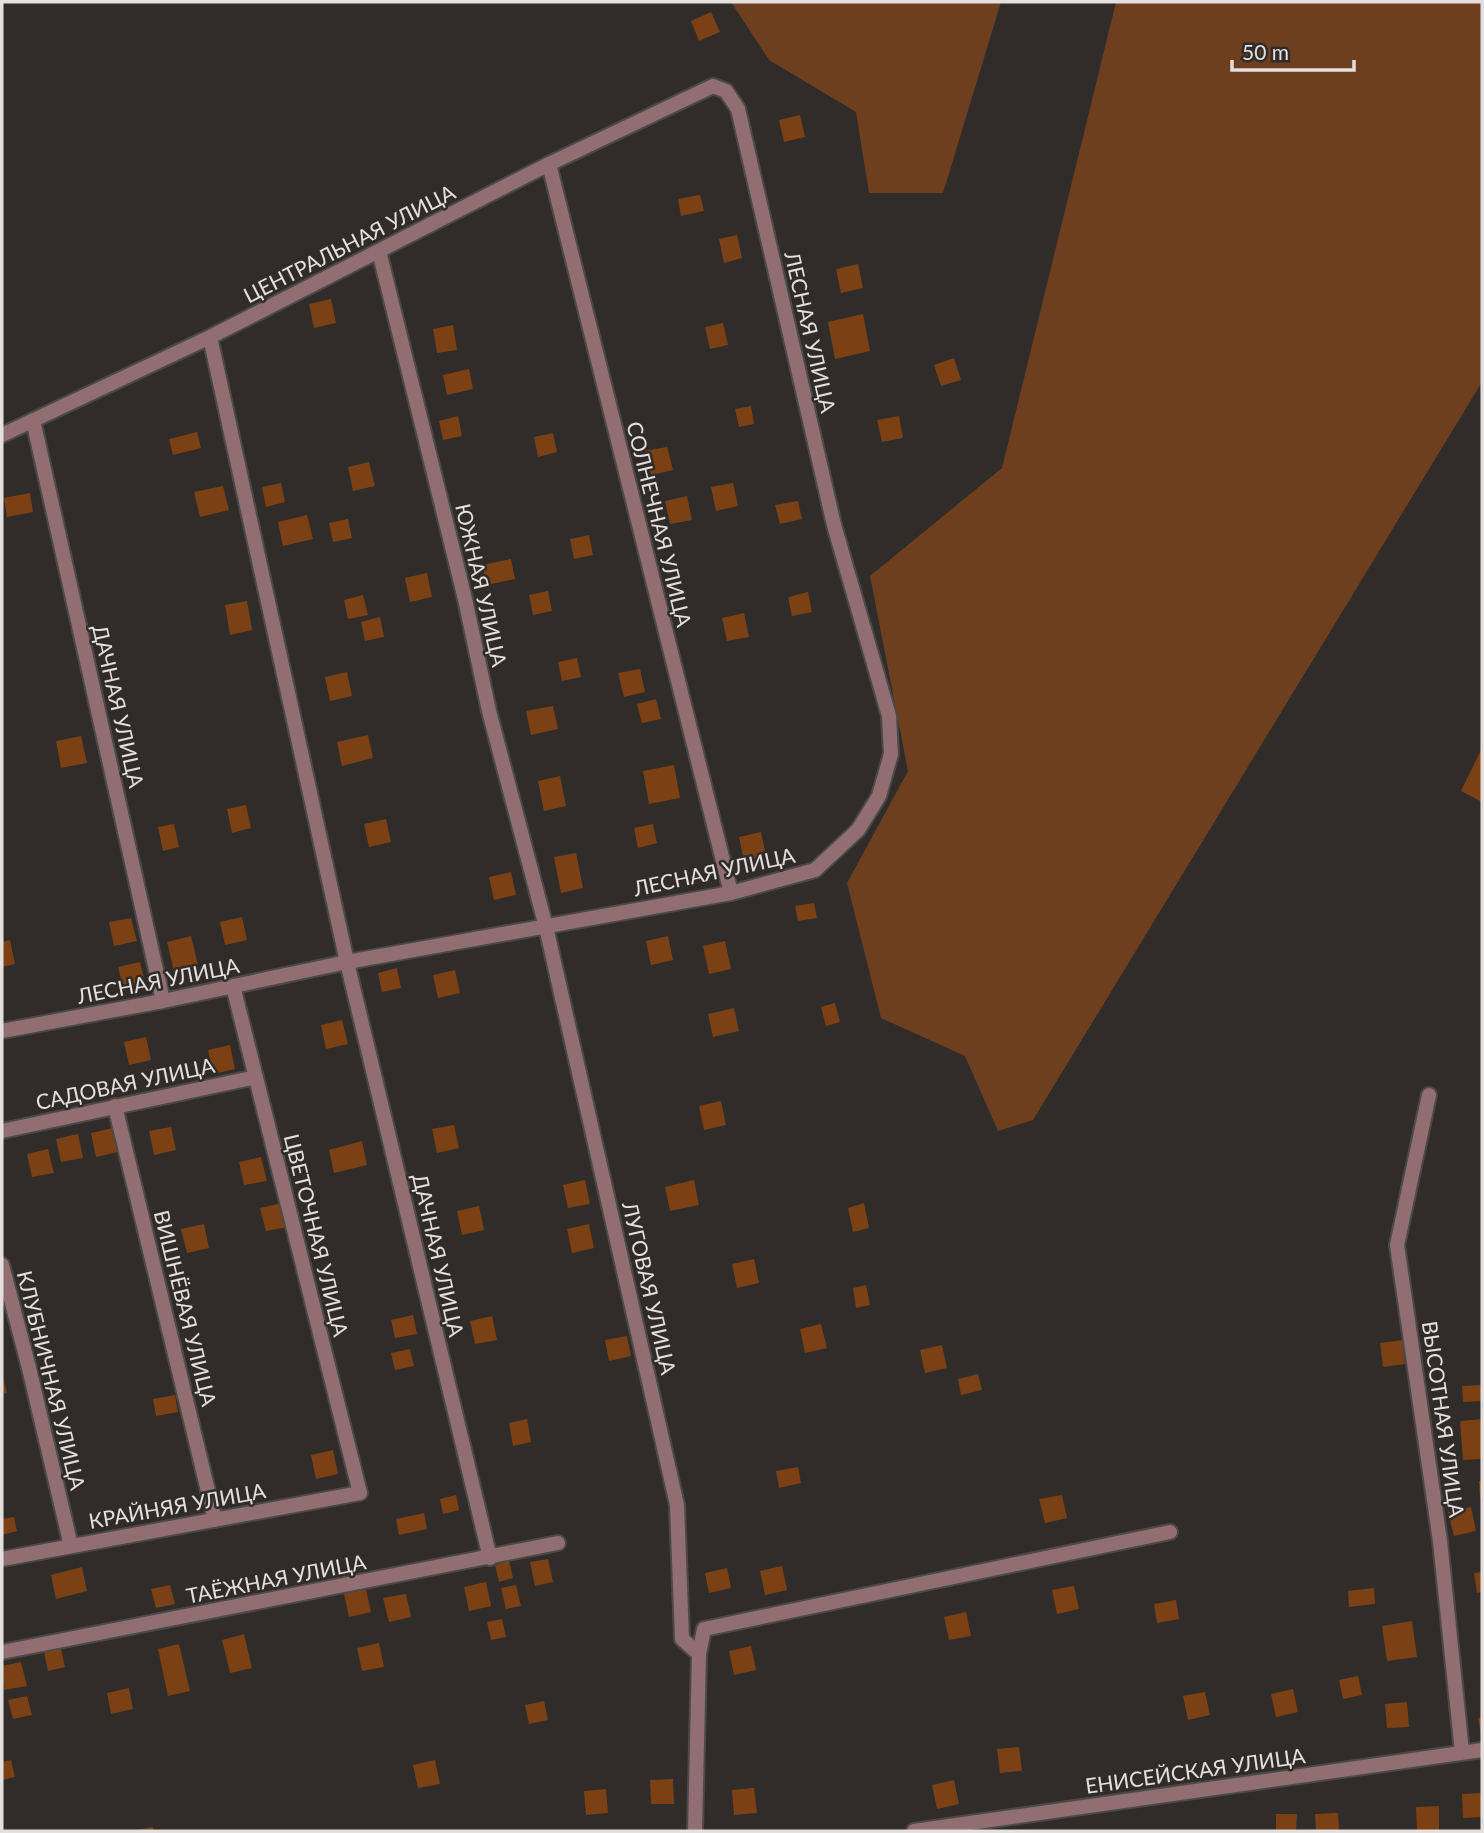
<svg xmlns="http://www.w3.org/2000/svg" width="1484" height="1833" font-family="Lato,sans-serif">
<rect width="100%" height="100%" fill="#2f2c29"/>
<path fill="#6e3f1f" d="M 731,2 L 1001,2 L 943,193 L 869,193 L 856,112 L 769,60 Z
M 1116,2 L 1482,2 L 1482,382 L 1033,1120 L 998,1131 L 965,1056 L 881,1018 L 847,883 L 908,771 L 870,576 L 1002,468 Z"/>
<path fill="#7b4115" d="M 711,12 L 720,32 L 699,41 L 691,21 Z
M 800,115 L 805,137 L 784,142 L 779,120 Z
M 700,195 L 704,211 L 681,216 L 678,199 Z
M 737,235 L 742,258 L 724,263 L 719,239 Z
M 858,264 L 863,288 L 841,293 L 836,269 Z
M 331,299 L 336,323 L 314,328 L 309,304 Z
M 863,314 L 870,351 L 835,359 L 828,322 Z
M 723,323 L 728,345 L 710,349 L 705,327 Z
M 453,325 L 457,350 L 437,353 L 433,329 Z
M 954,358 L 961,380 L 941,386 L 934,365 Z
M 469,369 L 473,389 L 447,395 L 443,375 Z
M 751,406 L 754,424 L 739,427 L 735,409 Z
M 458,416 L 462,436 L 443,440 L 439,421 Z
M 899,416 L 903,438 L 882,442 L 877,420 Z
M 197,432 L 201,448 L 173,455 L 169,439 Z
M 553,433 L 557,452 L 538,457 L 534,437 Z
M 667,447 L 673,470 L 651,475 L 645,451 Z
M 369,462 L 375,486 L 353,491 L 348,467 Z
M 281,483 L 285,502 L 266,507 L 262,487 Z
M 733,483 L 738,506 L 716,511 L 711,487 Z
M 223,486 L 229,510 L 200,517 L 194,492 Z
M 30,493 L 33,512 L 7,517 L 4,498 Z
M 687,496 L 692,520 L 670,524 L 665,501 Z
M 798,501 L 802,519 L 780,524 L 775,505 Z
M 307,515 L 313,539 L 283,546 L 278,522 Z
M 348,519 L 352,538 L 333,542 L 329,523 Z
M 589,535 L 593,555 L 574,559 L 570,539 Z
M 511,559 L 515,579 L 487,585 L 482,565 Z
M 427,573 L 432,597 L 410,602 L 405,578 Z
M 548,591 L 552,611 L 533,615 L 529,595 Z
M 808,592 L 812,612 L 792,616 L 788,597 Z
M 363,595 L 368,615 L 348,619 L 344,600 Z
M 247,601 L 252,630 L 230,635 L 225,605 Z
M 744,613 L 749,637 L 727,641 L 722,618 Z
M 380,617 L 384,637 L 365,641 L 361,622 Z
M 577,658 L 581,677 L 562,681 L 558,662 Z
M 640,669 L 645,692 L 624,697 L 618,673 Z
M 347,672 L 352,696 L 330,701 L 325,677 Z
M 656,699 L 661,719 L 642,723 L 637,704 Z
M 553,706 L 558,729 L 531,735 L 526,711 Z
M 368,735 L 373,758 L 342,766 L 337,742 Z
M 81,736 L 87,763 L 61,768 L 56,741 Z
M 1482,748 L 1482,802 L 1461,791 Z
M 674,765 L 680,798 L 649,804 L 643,771 Z
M 560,776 L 566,806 L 544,811 L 538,781 Z
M 246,805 L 251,828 L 232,833 L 227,809 Z
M 386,819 L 391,842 L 369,847 L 364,824 Z
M 174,824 L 179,847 L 163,851 L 158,827 Z
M 653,824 L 657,843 L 638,848 L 634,828 Z
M 761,832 L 766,856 L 744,861 L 739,837 Z
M 576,853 L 583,888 L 561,893 L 554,857 Z
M 511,872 L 516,895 L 494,900 L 489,877 Z
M 814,903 L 817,918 L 798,921 L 795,906 Z
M 242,917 L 247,940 L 225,945 L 220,922 Z
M 131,918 L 137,941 L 114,946 L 109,922 Z
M 191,936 L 198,965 L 174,971 L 167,942 Z
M 668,936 L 673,960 L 651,965 L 646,941 Z
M 10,940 L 15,964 L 2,967 L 2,942 Z
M 725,941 L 731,969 L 709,974 L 703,946 Z
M 140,962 L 146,986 L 124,991 L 118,967 Z
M 397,968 L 401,988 L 382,992 L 378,973 Z
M 455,970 L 460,993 L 438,998 L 433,975 Z
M 835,1003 L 840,1022 L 826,1026 L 821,1007 Z
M 734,1008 L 739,1031 L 713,1037 L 708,1014 Z
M 342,1020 L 348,1044 L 326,1049 L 321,1025 Z
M 146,1037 L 151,1060 L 129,1065 L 124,1042 Z
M 230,1045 L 235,1069 L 213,1074 L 208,1050 Z
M 721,1101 L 726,1125 L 704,1130 L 699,1106 Z
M 454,1125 L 459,1148 L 437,1153 L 432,1129 Z
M 171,1127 L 176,1150 L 154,1155 L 149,1131 Z
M 113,1128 L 118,1152 L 96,1157 L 91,1133 Z
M 78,1134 L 83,1158 L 61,1162 L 56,1139 Z
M 362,1141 L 367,1165 L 334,1173 L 329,1150 Z
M 48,1149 L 54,1173 L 32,1177 L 27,1154 Z
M 261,1157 L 267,1181 L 244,1185 L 239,1162 Z
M 585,1180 L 590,1204 L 568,1208 L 563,1185 Z
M 694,1180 L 699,1205 L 670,1211 L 665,1187 Z
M 282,1203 L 288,1227 L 266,1231 L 260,1208 Z
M 864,1203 L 869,1228 L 853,1232 L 848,1208 Z
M 479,1206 L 484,1230 L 462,1235 L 457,1211 Z
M 204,1224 L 209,1248 L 187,1253 L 181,1229 Z
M 589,1224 L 594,1248 L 572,1253 L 567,1229 Z
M 754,1259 L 759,1283 L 737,1288 L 732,1264 Z
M 866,1285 L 870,1305 L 856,1308 L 853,1288 Z
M 413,1315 L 417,1334 L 395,1338 L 391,1320 Z
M 492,1316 L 497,1340 L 475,1344 L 470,1321 Z
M 821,1324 L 827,1348 L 805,1353 L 800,1329 Z
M 627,1336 L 631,1356 L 609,1361 L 605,1340 Z
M 1402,1340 L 1405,1364 L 1383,1367 L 1380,1343 Z
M 942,1345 L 947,1368 L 925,1373 L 920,1350 Z
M 410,1349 L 414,1366 L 395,1370 L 391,1353 Z
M 2,1373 L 7,1393 L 2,1394 Z
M 978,1374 L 982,1390 L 961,1395 L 958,1379 Z
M 1482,1385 L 1482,1401 L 1463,1402 L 1462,1386 Z
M 175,1395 L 178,1412 L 156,1416 L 153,1399 Z
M 527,1419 L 531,1442 L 513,1446 L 509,1423 Z
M 1482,1419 L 1482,1459 L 1463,1460 L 1460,1421 Z
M 333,1450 L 338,1474 L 316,1479 L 311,1455 Z
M 798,1467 L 801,1483 L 779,1488 L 776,1471 Z
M 1479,1481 L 1482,1481 L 1482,1499 L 1480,1499 Z
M 456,1495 L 459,1510 L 443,1514 L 440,1499 Z
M 1062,1495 L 1067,1518 L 1045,1523 L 1039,1499 Z
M 1471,1507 L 1476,1531 L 1454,1536 L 1448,1512 Z
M 424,1513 L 427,1529 L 399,1535 L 396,1519 Z
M 14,1517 L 17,1531 L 2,1535 L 2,1519 Z
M 548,1559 L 553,1582 L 535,1586 L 530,1562 Z
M 509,1561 L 513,1578 L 499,1582 L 495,1565 Z
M 782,1566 L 787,1590 L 765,1595 L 760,1571 Z
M 82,1567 L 87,1591 L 56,1599 L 51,1575 Z
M 727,1568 L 731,1588 L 709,1593 L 705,1573 Z
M 1482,1572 L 1482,1592 L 1477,1593 L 1474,1573 Z
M 486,1582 L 491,1606 L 469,1611 L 464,1587 Z
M 170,1585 L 175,1604 L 156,1608 L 151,1589 Z
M 516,1585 L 521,1606 L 506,1609 L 501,1588 Z
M 1074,1586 L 1079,1609 L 1057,1614 L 1052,1590 Z
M 1374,1588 L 1375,1604 L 1349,1607 L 1348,1591 Z
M 366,1589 L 371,1612 L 349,1617 L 344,1594 Z
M 406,1594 L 411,1617 L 389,1622 L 383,1598 Z
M 1176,1600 L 1179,1619 L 1157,1623 L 1154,1604 Z
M 966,1612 L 971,1636 L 949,1640 L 944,1617 Z
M 502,1619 L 506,1637 L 491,1640 L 487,1622 Z
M 1412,1621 L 1417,1657 L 1387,1661 L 1382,1626 Z
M 244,1634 L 252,1668 L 230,1673 L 222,1640 Z
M 379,1643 L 384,1667 L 362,1671 L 357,1648 Z
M 179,1644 L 190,1691 L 168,1696 L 158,1649 Z
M 751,1646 L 756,1670 L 734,1675 L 729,1651 Z
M 61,1649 L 65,1667 L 48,1671 L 44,1652 Z
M 21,1662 L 27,1686 L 4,1690 L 2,1666 Z
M 1358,1676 L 1362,1695 L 1343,1699 L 1339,1680 Z
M 129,1688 L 133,1709 L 111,1714 L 107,1693 Z
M 1293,1689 L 1298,1712 L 1276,1717 L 1271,1694 Z
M 1205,1692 L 1210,1715 L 1188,1720 L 1183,1696 Z
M 27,1696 L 32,1715 L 13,1719 L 8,1700 Z
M 544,1701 L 548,1720 L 529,1724 L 525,1705 Z
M 1407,1702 L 1409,1727 L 1387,1728 L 1385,1704 Z
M 1482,1717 L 1482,1734 L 1481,1734 L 1478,1718 Z
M 1019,1747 L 1022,1771 L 1000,1773 L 997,1749 Z
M 11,1760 L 15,1777 L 2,1780 L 2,1762 Z
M 435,1760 L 440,1784 L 418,1788 L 413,1765 Z
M 673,1779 L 674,1804 L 651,1804 L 650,1780 Z
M 954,1780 L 959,1804 L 937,1809 L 932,1785 Z
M 754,1788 L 757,1813 L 734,1815 L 732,1790 Z
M 606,1789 L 608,1813 L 586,1815 L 584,1791 Z
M 1482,1793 L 1482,1817 L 1463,1818 L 1462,1794 Z
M 1439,1806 L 1439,1830 L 1417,1831 L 1416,1807 Z
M 1338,1813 L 1339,1831 L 1316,1831 L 1315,1814 Z
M 1276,1814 L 1297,1814 L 1296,1831 L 1276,1831 Z
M 153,1827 L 154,1831 L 137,1831 L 136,1830 Z"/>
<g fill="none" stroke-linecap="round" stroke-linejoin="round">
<g stroke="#4c4946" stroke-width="18">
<path id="street" d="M 549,164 L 731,893
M 379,251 L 465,599 L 489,711 L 546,927 L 677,1505 L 682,1639 L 699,1654
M 210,337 L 347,962 L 490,1558
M 33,420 L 163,1001
M 2,435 L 210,337 L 549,164 L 713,86 L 726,91 L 738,109 L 834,525 L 889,716 L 891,754 L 879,796 L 858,830 L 815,870 L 731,893 L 347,962 L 163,1001 L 2,1031
M 1429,1095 L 1397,1245 L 1440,1541 L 1462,1752
M 115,1106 L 215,1520
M 2,1131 L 256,1077
M 2,1265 L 29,1368 L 71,1546
M 2,1559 L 360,1493 L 233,986
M 2,1652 L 558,1543
M 695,1831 L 699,1654 L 704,1629 L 1170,1532
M 914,1831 L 1482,1750"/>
</g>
<use href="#street" stroke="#906e72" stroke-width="14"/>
</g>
<g text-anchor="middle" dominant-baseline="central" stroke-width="5" stroke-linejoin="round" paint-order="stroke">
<g font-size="21" fill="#e3e0df" stroke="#2f2c29">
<text transform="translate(349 243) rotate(-27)">ЦЕНТРАЛЬНАЯ УЛИЦА</text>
<text transform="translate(811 332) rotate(77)">ЛЕСНАЯ УЛИЦА</text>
<text transform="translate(660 524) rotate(76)">СОЛНЕЧНАЯ УЛИЦА</text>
<text transform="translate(482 585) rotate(77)">ЮЖНАЯ УЛИЦА</text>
<text transform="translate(119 706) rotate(77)">ДАЧНАЯ УЛИЦА</text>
<text transform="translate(714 871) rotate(-12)">ЛЕСНАЯ УЛИЦА</text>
<text transform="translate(158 980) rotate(-11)">ЛЕСНАЯ УЛИЦА</text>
<text transform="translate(125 1083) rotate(-12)">САДОВАЯ УЛИЦА</text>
<text transform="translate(317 1235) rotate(76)">ЦВЕТОЧНАЯ УЛИЦА</text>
<text transform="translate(439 1255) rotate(77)">ДАЧНАЯ УЛИЦА</text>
<text transform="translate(650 1288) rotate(77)">ЛУГОВАЯ УЛИЦА</text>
<text transform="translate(186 1308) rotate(76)">ВИШНЁВАЯ УЛИЦА</text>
<text transform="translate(52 1380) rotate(76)">КЛУБНИЧНАЯ УЛИЦА</text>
<text transform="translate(1444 1419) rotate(82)">ВЫСОТНАЯ УЛИЦА</text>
<text transform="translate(177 1505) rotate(-10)">КРАЙНЯЯ УЛИЦА</text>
<text transform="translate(276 1578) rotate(-11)">ТАЁЖНАЯ УЛИЦА</text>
<text transform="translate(1195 1770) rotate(-8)">ЕНИСЕЙСКАЯ УЛИЦА</text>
</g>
</g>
<rect width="1484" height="1833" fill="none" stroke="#e3e0df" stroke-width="7"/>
<path d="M1232 60v10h122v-10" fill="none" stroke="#e3e0df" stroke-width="3.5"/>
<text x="1242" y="60" font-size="21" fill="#e3e0df" stroke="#2f2c29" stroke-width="5" paint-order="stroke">50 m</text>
</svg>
